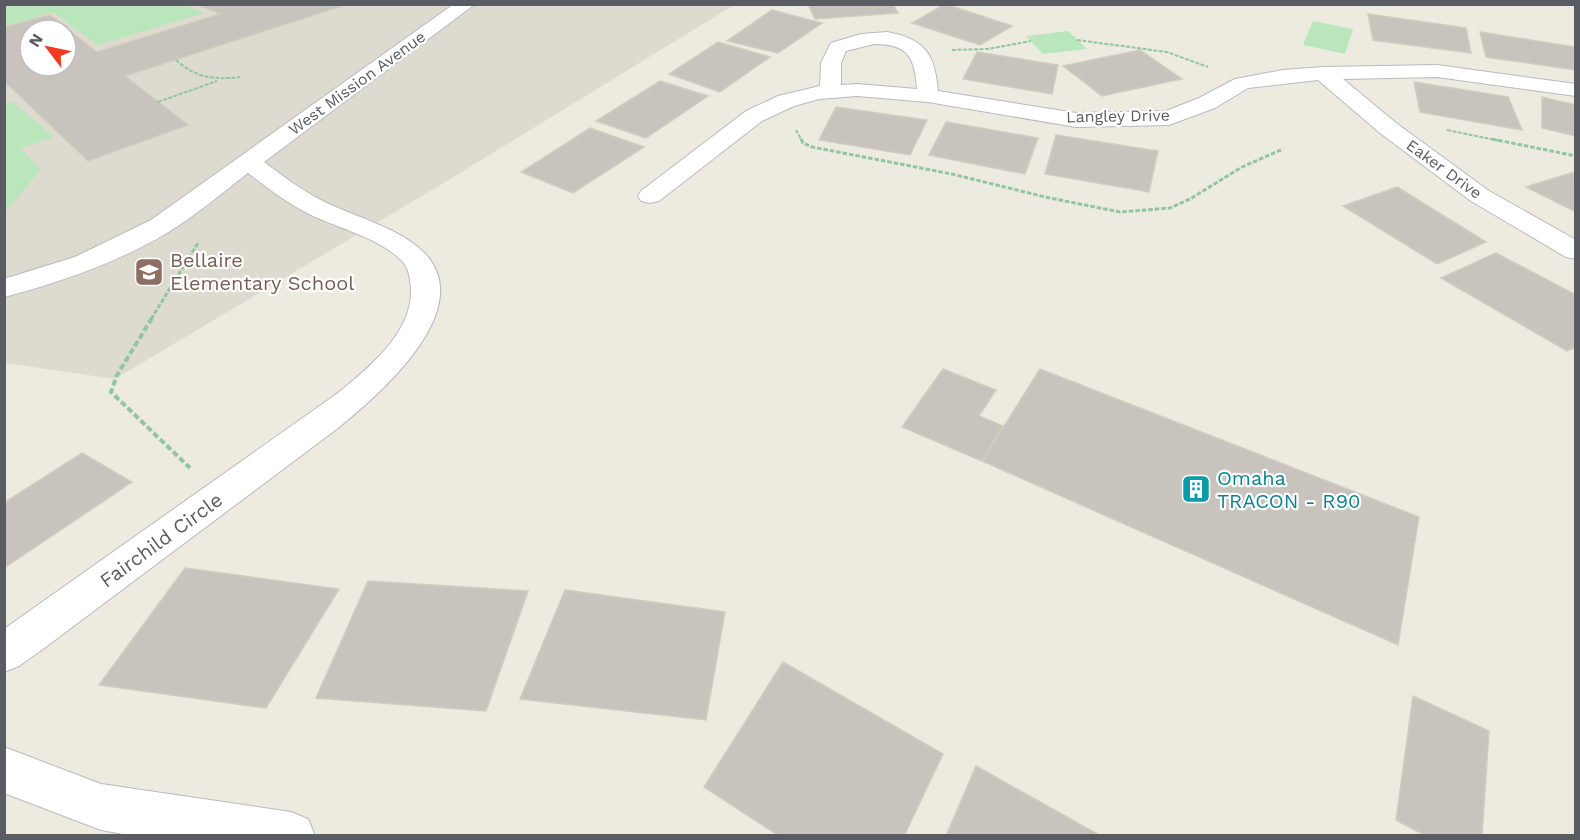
<svg xmlns="http://www.w3.org/2000/svg" width="1580" height="840" font-family="'Work Sans',sans-serif">
<rect width="100%" height="100%" fill="#edeae0"/>
<path fill="#dddacf" fill-rule="evenodd" d="M 5,5 L 734,5 L 447,181 L 115,379 L 5,363 ZM 30,30 L 66,30 L 66,66 L 30,66 Z"/>
<path fill="#bae6bc" d="M 184,5 L 204,13 L 97,45 L 53,12 L 5,26 L 5,5 Z
M 1313,21 L 1353,29 L 1345,54 L 1303,45 Z
M 1068,31 L 1087,49 L 1043,54 L 1026,36 Z
M 13,102 L 54,137 L 21,148 L 40,170 L 5,213 L 5,104 Z"/>
<path fill="#c8c4bd" stroke="#d2ccbe" stroke-width="1.5" fill-rule="evenodd" d="M 197,4 L 348,4 L 125,76 L 188,125 L 88,161 L 4,81 L 4,27 L 50,15 L 97,52 L 220,14 ZM 30,30 L 66,30 L 66,66 L 30,66 Z
M 808,4 L 893,4 L 898,13 L 815,19 Z
M 945,4 L 1012,26 L 980,45 L 912,23 Z
M 772,10 L 822,23 L 778,53 L 727,41 Z
M 1368,14 L 1466,28 L 1471,53 L 1373,40 Z
M 1480,32 L 1575,47 L 1576,70 L 1486,57 Z
M 718,42 L 770,57 L 720,92 L 669,74 Z
M 1140,50 L 1182,79 L 1102,96 L 1063,66 Z
M 977,52 L 1058,65 L 1052,94 L 963,79 Z
M 660,81 L 708,96 L 646,138 L 596,121 Z
M 1414,82 L 1508,97 L 1522,130 L 1420,112 Z
M 1542,97 L 1576,105 L 1576,136 L 1542,128 Z
M 836,107 L 927,120 L 910,155 L 819,140 Z
M 946,122 L 1038,138 L 1025,174 L 929,155 Z
M 590,128 L 644,147 L 573,193 L 521,172 Z
M 1056,135 L 1158,151 L 1149,192 L 1045,174 Z
M 1574,172 L 1576,212 L 1526,187 Z
M 1397,187 L 1486,242 L 1437,264 L 1343,206 Z
M 1496,253 L 1576,295 L 1576,347 L 1567,351 L 1441,278 Z
M 943,369 L 996,390 L 979,416 L 1003,426 L 982,461 L 902,427 Z
M 1040,369 L 1419,517 L 1398,645 L 982,461 Z
M 82,453 L 132,482 L 4,568 L 4,503 Z
M 185,568 L 339,589 L 266,708 L 99,685 Z
M 368,581 L 528,591 L 486,711 L 316,698 Z
M 565,590 L 725,612 L 706,720 L 520,699 Z
M 783,662 L 943,754 L 904,836 L 779,836 L 704,787 Z
M 1413,696 L 1489,731 L 1482,836 L 1426,836 L 1396,820 Z
M 976,766 L 1101,836 L 946,836 Z"/>
<g fill="none" stroke-linecap="round" stroke-linejoin="round">
<g stroke="#b8bac0" stroke-width="2">
<path id="street" d="M 454,4 L 475,4 L 264,162 C 284,177 305,193 329,204 C 359,218 394,227 419,248 C 485,304 379,395 338,428 L 47,646 L 19,666 L 4,672 L 4,629 L 338,393 C 369,367 413,333 411,288 C 410,279 409,269 403,262 C 383,240 340,228 313,216 C 290,205 269,189 248,173 C 222,193 195,216 167,233 C 116,263 61,282 4,297 L 4,279 L 75,257 L 151,220 Z
M 887,32 C 925,39 935,54 938,91 L 1076,113 L 1166,111 L 1199,98 L 1235,79 L 1283,70 L 1323,67 L 1437,65 L 1576,84 L 1576,96 L 1437,77 L 1343,79 L 1396,123 L 1489,191 L 1576,240 L 1576,259 L 1566,257 L 1471,201 L 1380,133 L 1318,80 L 1248,88 L 1215,108 L 1169,125 L 1076,127 L 928,102 L 857,96 L 819,99 L 794,106 L 762,121 L 659,201 L 650,203 L 641,201 L 638,196 L 641,191 L 746,111 L 778,96 L 820,86 L 821,63 L 831,43 L 861,34 ZM 874,44 C 908,44 915,57 917,89 L 857,84 L 841,85 L 841,63 L 846,51 Z
M 4,747 L 101,784 L 291,812 L 308,819 L 315,836 L 134,836 L 101,830 L 4,793 Z"/>
</g>
<path stroke="#92c5a3" stroke-width="2" stroke-dasharray="4 1.5" stroke-linecap="butt" d="M 1077,40 L 1167,52 L 1208,67
M 952,50 L 988,49 L 1031,41
M 176,60 C 196,78 214,80 240,77
M 158,102 L 217,81
M 796,130 L 802,141
M 1447,130 L 1500,141"/>
<path stroke="#92c5a3" stroke-width="3" stroke-dasharray="4.5 2" stroke-linecap="butt" d="M 801,139 L 803,143 L 812,147 L 952,174 L 1045,197 L 1120,212 L 1170,208 L 1190,199 L 1242,167 L 1283,149
M 1492,139 L 1576,156
M 151,319 L 198,243"/>
<path stroke="#92c5a3" stroke-width="4" stroke-dasharray="6 3" stroke-linecap="butt" d="M 152,318 L 117,375 L 111,392 L 190,468"/>
<use href="#street" fill="#fff" fill-rule="evenodd"/>
</g>
<defs>
<g id="school-square" transform="scale(1.5)"><rect x="-9" y="-9" width="18" height="18" rx="4" fill="#8d6e63" stroke="#fff"/><path d="M0-5L7-2L0 1L-7-2ZM-4 1L0 2.5L4 1V4Q0 6-4 4Z" fill="#fff"/></g>
<g id="building-square" transform="scale(1.5)"><rect x="-9" y="-9" width="18" height="18" rx="4" fill="#0f9aa8" stroke="#fff"/><path d="M-4-6H4V6H1V3H-1V6H-4ZM-2.5-4.3h1.7v1.8h-1.7ZM.8-4.3h1.7v1.8H.8ZM-2.5-1h1.7V.8h-1.7ZM.8-1h1.7V.8H.8Z" fill="#fff"/></g>
</defs>
<g fill-rule="evenodd">
<use href="#school-square" x="149" y="272"/>
<use href="#building-square" x="1196" y="489"/>
</g>
<g text-anchor="middle" dominant-baseline="central" stroke-width="4.5" stroke-linejoin="round" paint-order="stroke">
<g font-size="16" fill="#595c62" stroke="#fff">
<text transform="translate(357 83) rotate(-36)">West Mission Avenue</text>
<text transform="translate(1118 116) rotate(-1)">Langley Drive</text>
<text transform="translate(1444 169) rotate(36)">Eaker Drive</text>
</g>
<g font-size="20" fill="#785e54" stroke="#fff" text-anchor="start">
<text x="170" y="260">Bellaire<tspan x="170" dy="23">Elementary School</tspan></text>
</g>
<g font-size="20" fill="#0d838f" stroke="#fff" text-anchor="start">
<text x="1217" y="478">Omaha<tspan x="1217" dy="23">TRACON - R90</tspan></text>
</g>
<g font-size="20" fill="#595c62" stroke="#fff">
<text transform="translate(161 540) rotate(-36)">Fairchild Circle</text>
</g>
</g>
<rect width="1580" height="840" fill="none" stroke="#595c62" stroke-width="12"/>
<g transform="translate(48 48) rotate(302)"><circle r="28" fill="#ffffff" stroke="#bdbec0" stroke-width="1.5"/>
<path d="M0-4.5L10 22L0 15L-10 22Z" fill="#f13a21"/>
<text y="-9" font-size="16" font-weight="bold" text-anchor="middle" fill="#595c62">N</text>
</g>
</svg>
